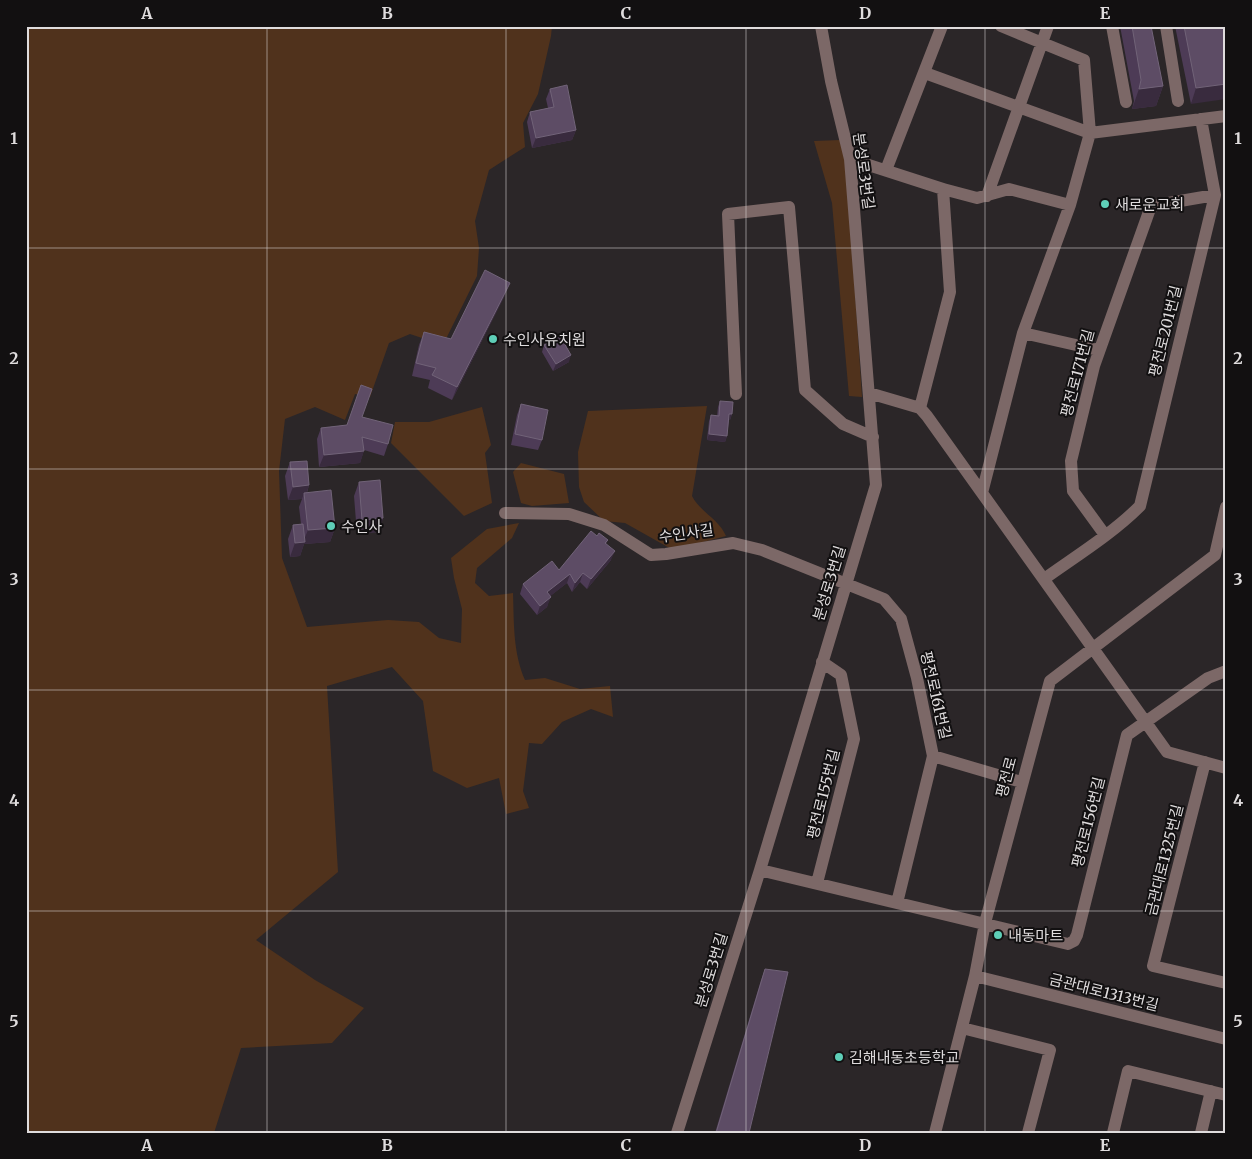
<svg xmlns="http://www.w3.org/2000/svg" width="1252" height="1159" font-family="Merriweather,'Noto Sans KR',serif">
<rect width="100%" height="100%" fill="#2b2628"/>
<path fill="#50321c" d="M 26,26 L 552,26 L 551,36 L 538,94 L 523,123 L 525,147 L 489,170 L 475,221 L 479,248 L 477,276 L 443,345 L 410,334 L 389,343 L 370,397 L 355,394 L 345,420 L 315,407 L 285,419 L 279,471 L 282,558 L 307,627 L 388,620 L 419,622 L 439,638 L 461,643 L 462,609 L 454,578 L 451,558 L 487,529 L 519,523 L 512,538 L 477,568 L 475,583 L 489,596 L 513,593 C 514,623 513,653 525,680 L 545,678 L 580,689 L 610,686 L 613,717 L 591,709 L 562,722 L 542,744 L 529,743 L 523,791 L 529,808 L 506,814 L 499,778 L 467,788 L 433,771 L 423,701 L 392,667 L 327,686 L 338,872 L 256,940 L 315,980 L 364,1008 L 332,1043 L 241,1048 L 214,1133 L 26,1133 Z
M 840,140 L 846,157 L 862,397 L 849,396 L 832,203 L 814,141 Z
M 707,406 L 692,496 C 700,512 719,519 726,536 L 673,550 L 625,523 L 604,521 L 584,502 L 579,487 L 578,452 L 588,411 Z
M 482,407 L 491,445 L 485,453 L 492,503 L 464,516 L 391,443 L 395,422 L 429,422 Z
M 521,463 L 564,474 L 569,503 L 532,506 L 521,503 L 513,472 Z"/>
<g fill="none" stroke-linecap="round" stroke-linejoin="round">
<path stroke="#7c6867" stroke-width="12" d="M 1112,26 L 1126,102
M 1166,26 L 1178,101
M 925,73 L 1090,133 L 1226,116
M 850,159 L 943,189 L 977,198 L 1009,189 L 1070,205
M 886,170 L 942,26
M 987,196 L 1048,26
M 1023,333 L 1098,350
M 869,393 L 920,408 L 927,416 L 1167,752 L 1226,768
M 736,394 L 728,214 L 789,207 L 805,390 L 843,424 L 873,437
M 920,408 L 950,292 L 943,189
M 982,493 L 1023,333 L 1070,205 L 1090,133 L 1084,60 L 1001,26
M 505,513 L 569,514 L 604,525 L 651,555 L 666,554 L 733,543 L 762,550 L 884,599 L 901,619 L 917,678 L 933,756 L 897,903
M 1105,535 L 1073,491 L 1071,461 L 1094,366 L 1151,206 L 1215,195
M 1044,579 C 1076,556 1112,534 1140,506 L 1215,195 L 1201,119
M 933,756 L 1021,782
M 1205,762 L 1153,966 L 1226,983
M 760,870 L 1068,944 L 1074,941 L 1077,935 L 1127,735 L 1208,678 L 1226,671
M 817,883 L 854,739 L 841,675 L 822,662
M 975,976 L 1226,1039
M 962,1028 L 1050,1050 L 1028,1133
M 677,1133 L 760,870 L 876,485 L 850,159 L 831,81 L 821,26
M 935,1133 L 975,976 L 985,923 L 1050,681 L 1215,555 L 1226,507
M 1113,1133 L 1128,1071 L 1226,1095
M 1201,1133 L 1211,1091"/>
</g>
<path fill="#4d3b56" d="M 1120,26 L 1151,26 L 1163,86 L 1156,106 L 1132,109 L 1134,101 Z
M 1175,26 L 1226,26 L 1191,104 Z
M 550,89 L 576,130 L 572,140 L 532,148 L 527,122 L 530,112 L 548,108 L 546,99 Z
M 505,295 L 452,400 L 428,388 L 430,380 L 412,376 L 419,345 L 424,332 L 451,339 Z
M 544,345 L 569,362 L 553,371 L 542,352 Z
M 720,401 L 732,414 L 730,420 L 729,420 L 727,436 L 725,442 L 707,440 L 709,421 L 711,415 L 717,416 L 718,407 Z
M 521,404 L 542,440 L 538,450 L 511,445 L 517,415 Z
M 362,417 L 388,444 L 384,456 L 364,450 L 360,463 L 319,467 L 317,439 L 321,428 L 347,425 Z
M 290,462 L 309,485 L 307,493 L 335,528 L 330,542 L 304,544 L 300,556 L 290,557 L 288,539 L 293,525 L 301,524 L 299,507 L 302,499 L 288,500 L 285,476 Z
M 359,482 L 383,518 L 378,532 L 357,534 L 354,496 Z
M 597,536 L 608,540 L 606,544 L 611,560 L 587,589 L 580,582 L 572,592 L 567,583 L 550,596 L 547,607 L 537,615 L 520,594 L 523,584 L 559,570 Z
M 765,969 L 749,1133 L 715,1133 L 761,980 Z"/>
<path fill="#392b3e" d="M 1226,84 L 1226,99 L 1191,104 L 1196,88 Z
M 1163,86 L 1156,106 L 1132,109 L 1139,89 Z
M 576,130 L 572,140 L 532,148 L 536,138 Z
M 510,283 L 505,295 L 452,400 L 457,387 Z
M 571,355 L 569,362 L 553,371 L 556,364 Z
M 729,414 L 732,414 L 730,420 L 727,420 Z
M 709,434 L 727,436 L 725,442 L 707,440 Z
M 364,451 L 360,463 L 319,467 L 324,455 Z
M 309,485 L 305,498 L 304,493 L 302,499 L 288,500 L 293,487 Z
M 383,518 L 378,532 L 357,534 L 362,520 Z
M 335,528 L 330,542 L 304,544 L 300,556 L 290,557 L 295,543 L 303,542 L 308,530 Z
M 615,551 L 611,560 L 587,589 L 591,579 Z
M 583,573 L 580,582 L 572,592 L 575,583 Z
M 570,574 L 567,583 L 543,602 L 547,592 Z
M 551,597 L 547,607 L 537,615 L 540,606 Z"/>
<path fill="#5d4c65" stroke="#716378" d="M 1132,26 L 1151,26 L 1163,86 L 1139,89 L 1141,80 Z
M 1184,26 L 1226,26 L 1226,84 L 1196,88 Z
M 567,85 L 576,130 L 536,138 L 530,112 L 554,107 L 550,89 Z
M 485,270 L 510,283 L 457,387 L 432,375 L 436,368 L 416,363 L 424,332 L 451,339 Z
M 560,336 L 571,355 L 556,364 L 544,345 Z
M 361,385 L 372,389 L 362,417 L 393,425 L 388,444 L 362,437 L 364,451 L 324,455 L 321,428 L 347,425 Z
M 720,401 L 733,402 L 732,414 L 729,414 L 727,436 L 709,434 L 711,415 L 719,416 Z
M 521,404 L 548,410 L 542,440 L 515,434 Z
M 307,461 L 309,485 L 293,487 L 290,462 Z
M 380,480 L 383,518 L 362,520 L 359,482 Z
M 331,490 L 335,528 L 308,530 L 304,493 Z
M 303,524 L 305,542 L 295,543 L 293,525 Z
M 591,531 L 597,536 L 599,533 L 608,540 L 605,543 L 615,551 L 591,579 L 583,573 L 575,583 L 570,574 L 547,592 L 551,597 L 540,606 L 523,584 L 552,561 L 559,570 Z
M 765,969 L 788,972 L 749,1133 L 716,1133 Z"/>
<path fill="none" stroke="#dfdcdd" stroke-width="1" stroke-opacity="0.55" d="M 267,26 L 267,1133M 506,26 L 506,1133M 746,26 L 746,1133M 985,26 L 985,1133M 26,248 L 1226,248M 26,469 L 1226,469M 26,690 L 1226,690M 26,911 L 1226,911"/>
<g fill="#5eceb7" stroke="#121011" stroke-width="2">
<circle cx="1105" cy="204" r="5"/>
<circle cx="493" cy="339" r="5"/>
<circle cx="331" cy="526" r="5"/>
<circle cx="998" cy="935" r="5"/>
<circle cx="839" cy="1057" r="5"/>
</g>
<g text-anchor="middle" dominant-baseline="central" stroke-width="4" stroke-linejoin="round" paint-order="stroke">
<g font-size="15" fill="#dfdcdd" stroke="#121011">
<text transform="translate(864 171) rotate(82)">분성로3번길</text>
<text transform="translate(1165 331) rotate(-76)">평전로201번길</text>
<text transform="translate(1077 373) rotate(-75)">평전로171번길</text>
<text transform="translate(686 533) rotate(-8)">수인사길</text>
<text transform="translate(829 583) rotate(-73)">분성로3번길</text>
<text transform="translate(936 695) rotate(77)">평전로161번길</text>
<text transform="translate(1006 777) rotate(-75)">평전로</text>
<text transform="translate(823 794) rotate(-76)">평전로155번길</text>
<text transform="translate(1088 822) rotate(-76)">평전로156번길</text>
<text transform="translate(1164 860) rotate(-76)">금관대로1325번길</text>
<text transform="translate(711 970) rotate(-73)">분성로3번길</text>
<text transform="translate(1104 992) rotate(14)">금관대로1313번길</text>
</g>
<g font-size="15" fill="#dfdcdd" stroke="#121011" text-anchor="start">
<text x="1115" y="204">새로운교회</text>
<text x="503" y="339">수인사유치원</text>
<text x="341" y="526">수인사</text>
<text x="1008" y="935">내동마트</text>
<text x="849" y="1057">김해내동초등학교</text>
</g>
</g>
<rect width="1252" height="1159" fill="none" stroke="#121011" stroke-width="55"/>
<rect x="28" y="28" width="1196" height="1104" fill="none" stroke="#dfdcdd" stroke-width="2"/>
<g font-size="16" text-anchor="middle" font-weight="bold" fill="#dfdcdd">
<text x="147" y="19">A</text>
<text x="387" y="19">B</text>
<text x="626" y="19">C</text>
<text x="865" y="19">D</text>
<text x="1105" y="19">E</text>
<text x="14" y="144">1</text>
<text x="1238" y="144">1</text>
<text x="14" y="364">2</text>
<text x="1238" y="364">2</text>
<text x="14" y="585">3</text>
<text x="1238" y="585">3</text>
<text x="14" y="806">4</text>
<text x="1238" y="806">4</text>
<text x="14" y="1027">5</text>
<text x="1238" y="1027">5</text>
<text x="147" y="1151">A</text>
<text x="387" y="1151">B</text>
<text x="626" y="1151">C</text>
<text x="865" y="1151">D</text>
<text x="1105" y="1151">E</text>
</g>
</svg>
